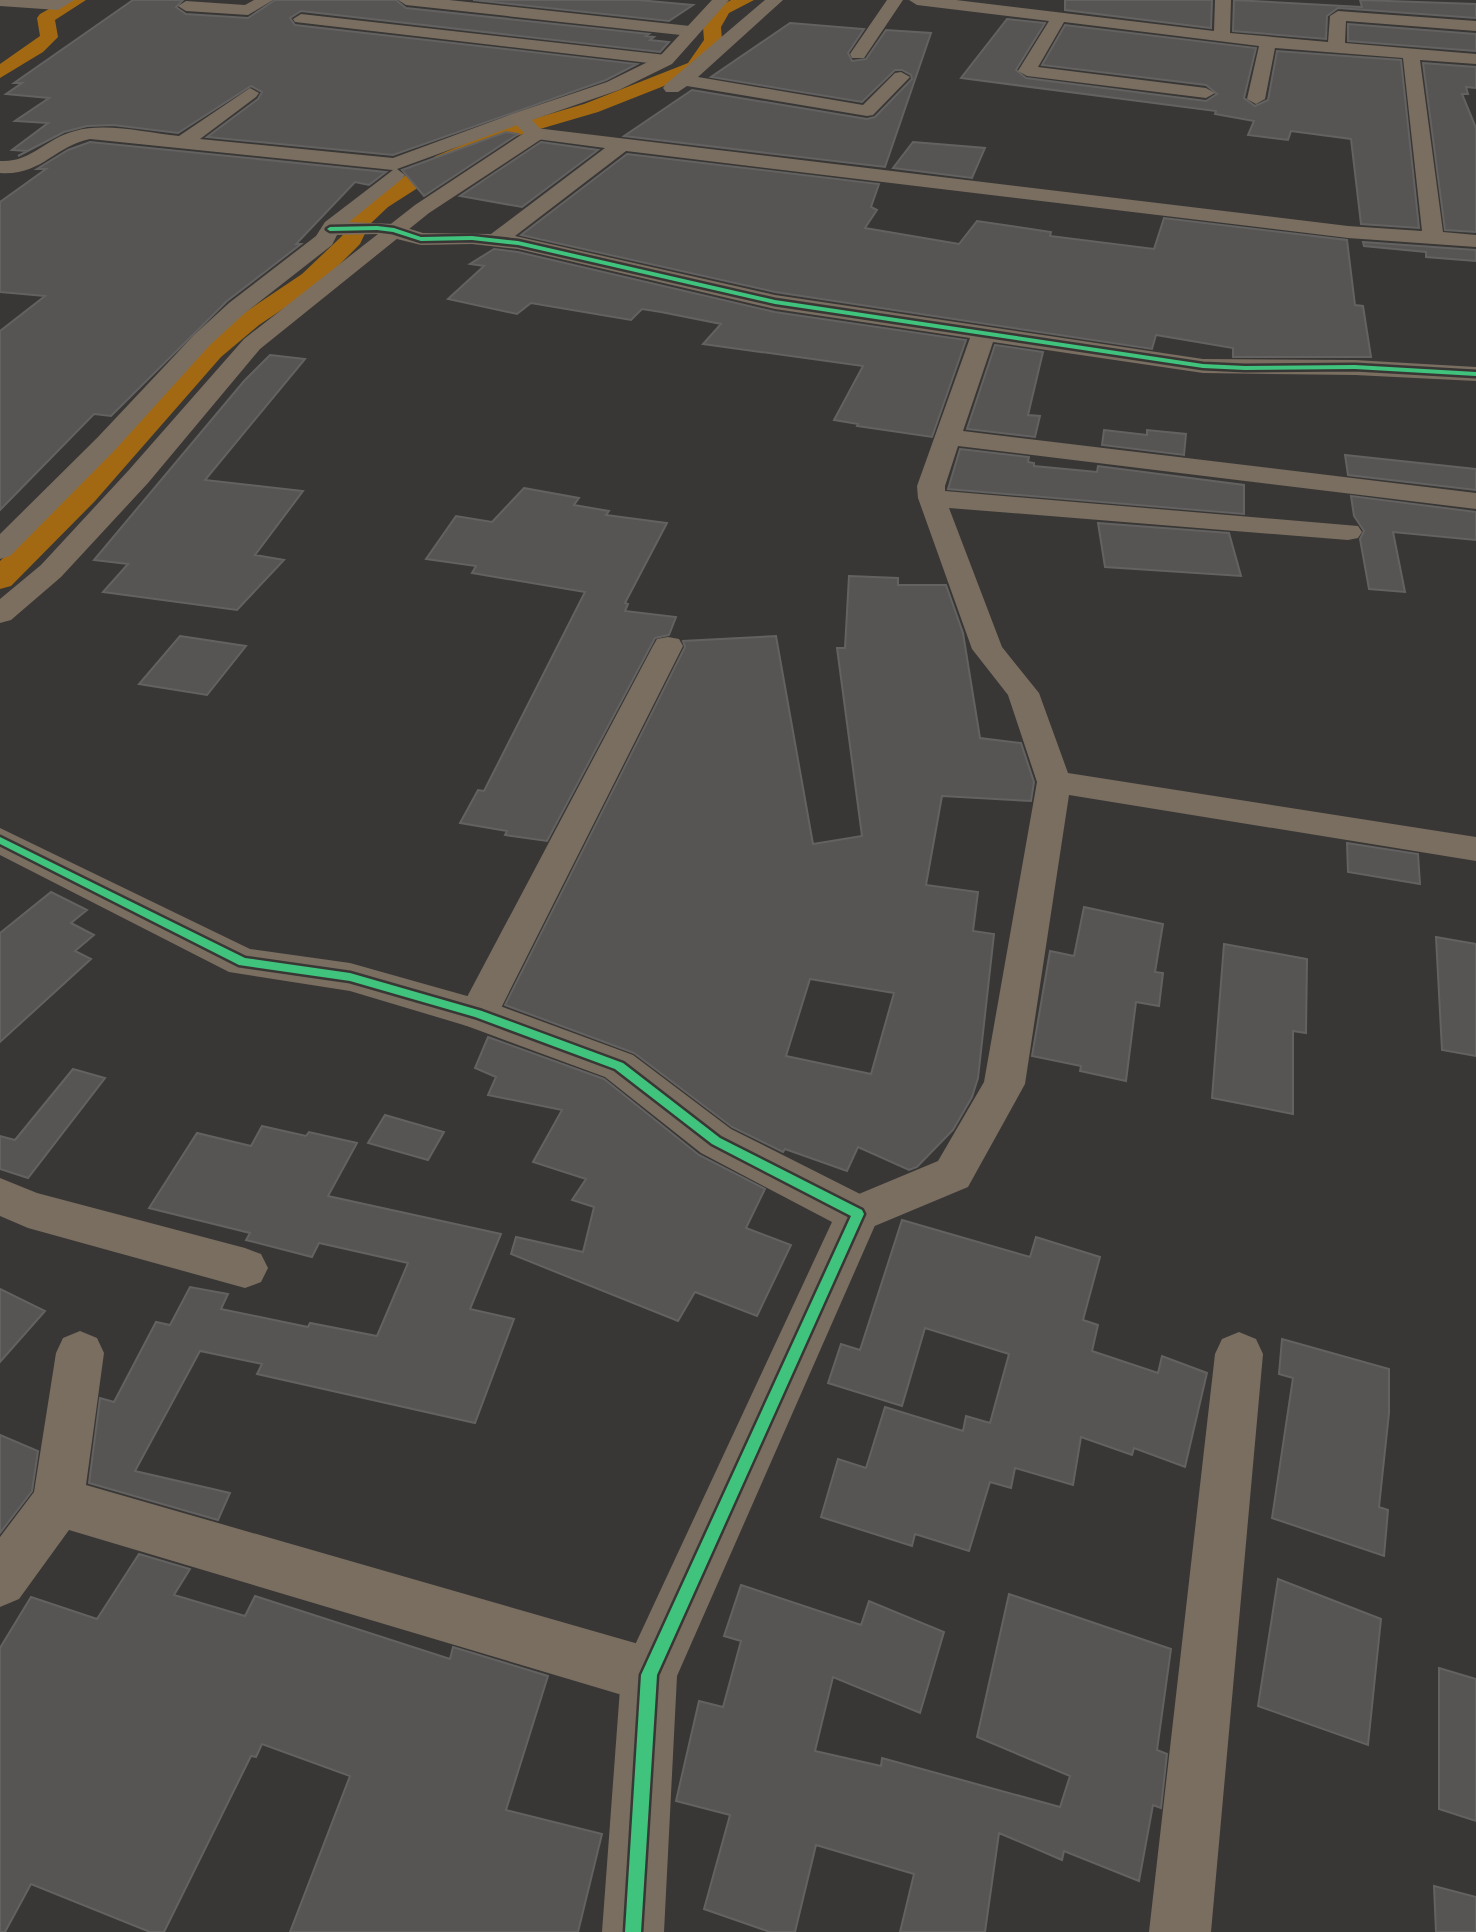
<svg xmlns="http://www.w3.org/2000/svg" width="1476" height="1932" font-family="'Golos Text',sans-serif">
<rect width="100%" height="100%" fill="#383736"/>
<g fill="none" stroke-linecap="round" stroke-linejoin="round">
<path fill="#a26912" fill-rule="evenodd" d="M 65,0 L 86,0 L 55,20 L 58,37 L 43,52 L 0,78 L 0,64 L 40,36 L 37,18 L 40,14 Z
M 731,0 L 754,0 L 729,13 L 721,27 L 722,40 L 702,71 L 598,112 L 516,136 L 452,166 L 388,207 L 369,225 L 360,244 L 320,284 L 259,325 L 221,357 L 95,501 L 11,586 L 0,589 L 0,561 L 73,489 L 203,345 L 241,315 L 302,274 L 342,236 L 351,217 L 372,197 L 436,156 L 502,128 L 584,104 L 688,63 L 704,40 L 703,27 L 713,10 Z"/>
</g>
<path fill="#565554" stroke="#636261" stroke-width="2" fill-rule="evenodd" d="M 133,0 L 183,0 L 176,7 L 186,14 L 248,18 L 275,0 L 396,0 L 406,8 L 649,34 L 646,36 L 654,37 L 650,40 L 669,42 L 660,52 L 301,11 L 290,18 L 295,25 L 637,64 L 606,80 L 393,155 L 207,137 L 258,99 L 262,92 L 251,86 L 178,133 L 113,125 L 87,126 L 64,132 L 18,156 L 27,151 L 12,150 L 48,123 L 15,121 L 49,98 L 6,94 L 22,83 L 14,83 Z
M 473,0 L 638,0 L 693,5 L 669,21 Z
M 1065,0 L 1212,0 L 1211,28 L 1065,10 Z
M 1234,0 L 1362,7 L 1360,0 L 1476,4 L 1476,18 L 1338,8 L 1327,16 L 1326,39 L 1233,31 Z
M 1007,19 L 1045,23 L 1016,70 L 1026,78 L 1206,101 L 1217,94 L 1206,85 L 1042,65 L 1065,25 L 1256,48 L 1244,98 L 1255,106 L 1268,100 L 1277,51 L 1401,60 L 1419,228 L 1361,224 L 1351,139 L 1291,131 L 1288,140 L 1248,135 L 1254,121 L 1215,114 L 1216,111 L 961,78 Z
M 790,23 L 864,29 L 848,53 L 852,61 L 866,59 L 886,30 L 931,33 L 885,167 L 624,136 L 692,90 L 867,119 L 875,117 L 912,79 L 911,75 L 902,70 L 895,70 L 862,102 L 711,77 Z
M 1348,24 L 1476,34 L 1476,51 L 1348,41 Z
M 1423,63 L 1476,67 L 1476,88 L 1466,87 L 1468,94 L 1462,94 L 1476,128 L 1476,232 L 1445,230 Z
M 506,132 L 518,134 L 424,196 L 402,170 Z
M 90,142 L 386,172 L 369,185 L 355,182 L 296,244 L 301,244 L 227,301 L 111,416 L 94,414 L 0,510 L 0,331 L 45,296 L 0,292 L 0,202 L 46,169 L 37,169 L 68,150 Z
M 541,142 L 598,150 L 522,207 L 460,196 Z
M 913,142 L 985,148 L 972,178 L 893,168 Z
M 627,154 L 879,184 L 871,207 L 877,210 L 865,228 L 959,244 L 977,221 L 1051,232 L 1050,236 L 1154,249 L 1164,218 L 1347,240 L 1355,305 L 1363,306 L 1371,357 L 1233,357 L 1233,348 L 1156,335 L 1152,349 L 775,292 L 521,235 Z
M 1363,242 L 1476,250 L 1476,261 L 1426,257 L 1426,252 L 1364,246 Z
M 494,249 L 518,252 L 775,312 L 966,340 L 932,437 L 857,426 L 858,424 L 834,420 L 863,366 L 703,344 L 721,324 L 661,312 L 642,309 L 631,320 L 531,303 L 517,314 L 448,299 L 484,266 L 470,264 Z
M 995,345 L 1043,352 L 1028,415 L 1040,416 L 1035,437 L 967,429 Z
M 270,355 L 305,359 L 205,480 L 303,491 L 255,555 L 284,560 L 237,610 L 103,592 L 128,564 L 94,560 L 244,381 Z
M 1104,430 L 1147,435 L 1147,430 L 1186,434 L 1184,455 L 1102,445 Z
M 960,449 L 1029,457 L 1028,462 L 1034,463 L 1034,466 L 1097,472 L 1098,466 L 1244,485 L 1244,514 L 948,489 Z
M 1345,455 L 1476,469 L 1476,490 L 1348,475 Z
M 524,488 L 579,498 L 574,505 L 609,511 L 606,515 L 667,523 L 625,603 L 628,604 L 625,611 L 676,617 L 669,635 L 655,638 L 547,841 L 505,835 L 507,831 L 460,823 L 478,790 L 484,791 L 585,592 L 472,573 L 476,566 L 426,559 L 456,516 L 492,522 Z
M 1351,496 L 1476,512 L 1476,540 L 1393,532 L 1405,592 L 1369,589 L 1360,539 L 1364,531 L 1354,516 Z
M 1098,523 L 1229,533 L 1241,576 L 1105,567 Z
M 849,576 L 898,578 L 898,585 L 946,585 L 963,633 L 980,738 L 1021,743 L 1034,782 L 1031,801 L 942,796 L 926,885 L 978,892 L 973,931 L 994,934 L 978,1078 L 972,1097 L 953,1130 L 917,1167 L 909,1170 L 858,1147 L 847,1171 L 785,1149 L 783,1152 L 732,1127 L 634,1053 L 505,1005 L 685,647 L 683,641 L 776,636 L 813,844 L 862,836 L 837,648 L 845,648 ZM 810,979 L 894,993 L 871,1074 L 786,1056 Z
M 180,636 L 246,646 L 207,695 L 139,684 Z
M 1347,843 L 1418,854 L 1420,884 L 1348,872 Z
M 51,892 L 87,910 L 71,923 L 94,935 L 75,951 L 91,959 L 0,1042 L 0,933 Z
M 1084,907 L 1163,924 L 1155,972 L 1163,973 L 1159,1006 L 1136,1002 L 1126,1081 L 1080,1071 L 1081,1066 L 1032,1056 L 1050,951 L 1074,956 Z
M 1436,937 L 1476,944 L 1476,1056 L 1442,1050 Z
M 1224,944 L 1307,959 L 1306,1033 L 1293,1031 L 1293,1114 L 1212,1098 Z
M 488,1037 L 604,1079 L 699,1155 L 765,1189 L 746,1228 L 791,1245 L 757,1316 L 695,1292 L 678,1321 L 511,1254 L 516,1237 L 583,1252 L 594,1207 L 572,1200 L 586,1179 L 533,1162 L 562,1110 L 488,1095 L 496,1077 L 475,1068 Z
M 73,1069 L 105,1078 L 28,1178 L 0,1169 L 0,1136 L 15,1140 Z
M 385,1115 L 444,1132 L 428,1160 L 368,1143 Z
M 262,1126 L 306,1136 L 309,1132 L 357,1143 L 328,1196 L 501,1234 L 470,1309 L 514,1319 L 475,1423 L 257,1374 L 262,1364 L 200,1351 L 135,1471 L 230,1493 L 218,1520 L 89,1483 L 100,1398 L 114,1402 L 156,1322 L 170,1325 L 190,1287 L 228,1294 L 221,1309 L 308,1327 L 310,1323 L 377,1336 L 408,1263 L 319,1243 L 312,1257 L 246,1240 L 250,1233 L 149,1208 L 197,1133 L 251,1146 Z
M 902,1220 L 1030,1257 L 1036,1237 L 1100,1257 L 1083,1320 L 1098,1325 L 1092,1351 L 1158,1373 L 1162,1356 L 1207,1373 L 1185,1467 L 1134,1448 L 1132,1455 L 1081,1437 L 1073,1485 L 1015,1468 L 1011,1488 L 990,1482 L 969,1551 L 915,1534 L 912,1546 L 821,1517 L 838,1459 L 866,1468 L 885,1407 L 963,1431 L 966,1416 L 990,1423 L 1009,1354 L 925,1328 L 902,1406 L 828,1383 L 841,1344 L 860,1350 Z
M 0,1289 L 45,1311 L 0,1362 Z
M 1282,1339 L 1389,1369 L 1389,1413 L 1379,1507 L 1388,1510 L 1384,1556 L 1272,1518 L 1293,1378 L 1279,1374 Z
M 0,1435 L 38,1451 L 32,1491 L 0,1533 Z
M 139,1554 L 190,1569 L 174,1595 L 245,1616 L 255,1596 L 450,1659 L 453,1647 L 548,1676 L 506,1810 L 602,1834 L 578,1932 L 290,1932 L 350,1776 L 262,1744 L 256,1757 L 251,1756 L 164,1932 L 150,1932 L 31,1884 L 5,1932 L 0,1932 L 0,1648 L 31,1597 L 97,1619 Z
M 1278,1579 L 1381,1619 L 1368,1745 L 1258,1706 Z
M 741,1585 L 861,1625 L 869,1601 L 944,1632 L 920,1713 L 833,1677 L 815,1751 L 881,1766 L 882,1758 L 1060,1807 L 1070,1776 L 977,1737 L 1009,1594 L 1171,1649 L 1157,1750 L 1167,1754 L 1161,1808 L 1153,1805 L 1139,1881 L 1064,1851 L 1062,1860 L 999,1833 L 985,1932 L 900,1932 L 914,1874 L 816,1845 L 795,1932 L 770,1932 L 704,1909 L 730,1815 L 676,1801 L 699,1701 L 723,1707 L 741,1641 L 724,1636 Z
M 1439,1668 L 1476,1679 L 1476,1821 L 1439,1809 Z
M 1434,1886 L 1476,1897 L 1476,1932 L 1436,1932 Z"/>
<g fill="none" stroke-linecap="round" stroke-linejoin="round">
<path fill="#7a6e60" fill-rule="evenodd" d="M 0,0 L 74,0 L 58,10 L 0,6 Z
M 254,0 L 273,0 L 248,15 L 186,11 L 178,6 L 186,1 L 245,5 Z
M 398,0 L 449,0 L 690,26 L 698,31 L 690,36 L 406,5 Z
M 765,0 L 783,0 L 698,77 L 863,105 L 895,73 L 901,72 L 910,77 L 873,115 L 867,116 L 687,86 L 678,92 L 666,92 L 663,88 L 666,84 Z
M 887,0 L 903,0 L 864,58 L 852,58 L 850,54 Z
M 909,0 L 956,0 L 1214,31 L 1215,0 L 1231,0 L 1230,33 L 1328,42 L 1330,16 L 1338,11 L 1476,21 L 1476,31 L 1346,21 L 1345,43 L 1476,54 L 1476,64 L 1420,60 L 1443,232 L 1476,235 L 1476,247 L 1348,238 L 626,151 L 515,236 L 775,295 L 1203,359 L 1355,360 L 1476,367 L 1476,381 L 1355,375 L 1203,373 L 993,342 L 963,431 L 1476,493 L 1476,509 L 958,446 L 945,486 L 945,491 L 1358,526 L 1362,532 L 1358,538 L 1348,540 L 949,508 L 1002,647 L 1039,693 L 1068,773 L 1476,837 L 1476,861 L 1069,795 L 1025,1084 L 968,1187 L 858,1233 L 842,1227 L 836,1214 L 842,1201 L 938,1161 L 984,1082 L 1037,782 L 1008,695 L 972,649 L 918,498 L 917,486 L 970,338 L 775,309 L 518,249 L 472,244 L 421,245 L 377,234 L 337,235 L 332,245 L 245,313 L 210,345 L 115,450 L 10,556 L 0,559 L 0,534 L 97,438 L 194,335 L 229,303 L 316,236 L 325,222 L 393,170 L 90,139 C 54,146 42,176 0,173 L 0,161 C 31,163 46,138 75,131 C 106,122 147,133 179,136 L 250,88 L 259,93 L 256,97 L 200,139 L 393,158 L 512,114 L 526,114 L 528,118 L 526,122 L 397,169 L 405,175 L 402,179 L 349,222 L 394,224 L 423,233 L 491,234 L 605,148 L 529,138 L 527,134 L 529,130 L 536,128 L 1348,226 L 1422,231 L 1403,58 L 1275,48 L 1265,99 L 1256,104 L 1247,99 L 1259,46 L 1064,22 L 1038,67 L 1206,88 L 1215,93 L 1206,98 L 1027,76 L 1018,71 L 1049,21 L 917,5 Z
M 301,14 L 666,55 L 675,60 L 666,65 L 295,22 L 293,19 Z
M 668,637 L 679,639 L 683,646 L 498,1014 L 492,1025 L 478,1029 L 464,1025 L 458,1014 L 653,646 L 657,639 Z
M 0,1178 L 37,1193 L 245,1248 L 261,1254 L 268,1268 L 261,1282 L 245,1288 L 28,1228 L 0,1216 Z
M 80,1331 L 97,1338 L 104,1353 L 86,1485 L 649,1647 L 669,1655 L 677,1675 L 669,1695 L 649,1703 L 69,1530 L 19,1599 L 0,1607 L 0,1537 L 34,1492 L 56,1353 L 63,1338 Z
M 1239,1332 L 1256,1339 L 1263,1354 L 1211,1932 L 1149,1932 L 1215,1354 L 1222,1339 Z"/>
<path fill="#7a6e60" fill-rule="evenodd" d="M 0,828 L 250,949 L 350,963 L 492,1003 L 633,1055 L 731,1129 L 874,1201 L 880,1214 L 677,1676 L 664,1932 L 602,1932 L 621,1675 L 832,1222 L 701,1153 L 605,1077 L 467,1026 L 350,991 L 229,972 L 0,855 Z"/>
<path fill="#7d6f5f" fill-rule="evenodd" d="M 712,0 L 729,0 L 672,64 L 619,90 L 532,120 L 545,134 L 543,138 L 429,213 L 260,349 L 148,483 L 61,577 L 11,620 L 0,623 L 0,599 L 41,565 L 128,471 L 244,339 L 415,205 L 524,133 L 510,118 L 512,114 L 607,82 L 660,56 Z"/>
<g stroke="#393735" stroke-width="5">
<path id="cycleway" d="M 377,226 L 394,228 L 421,237 L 472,236 L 518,241 L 775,300 L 1203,364 L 1245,366 L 1355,365 L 1476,372 L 1476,376 L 1355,369 L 1245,370 L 1203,368 L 775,304 L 518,245 L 472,240 L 421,241 L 393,232 L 377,230 L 330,231 L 327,229 L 330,227 Z
M 0,837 L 245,958 L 350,973 L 482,1011 L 623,1063 L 720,1138 L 862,1210 L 864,1214 L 657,1675 L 641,1932 L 625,1932 L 641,1675 L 851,1216 L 712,1144 L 615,1069 L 475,1017 L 350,981 L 239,965 L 0,844 Z"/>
</g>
<use href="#cycleway" fill="#40c37c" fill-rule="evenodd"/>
</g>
</svg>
